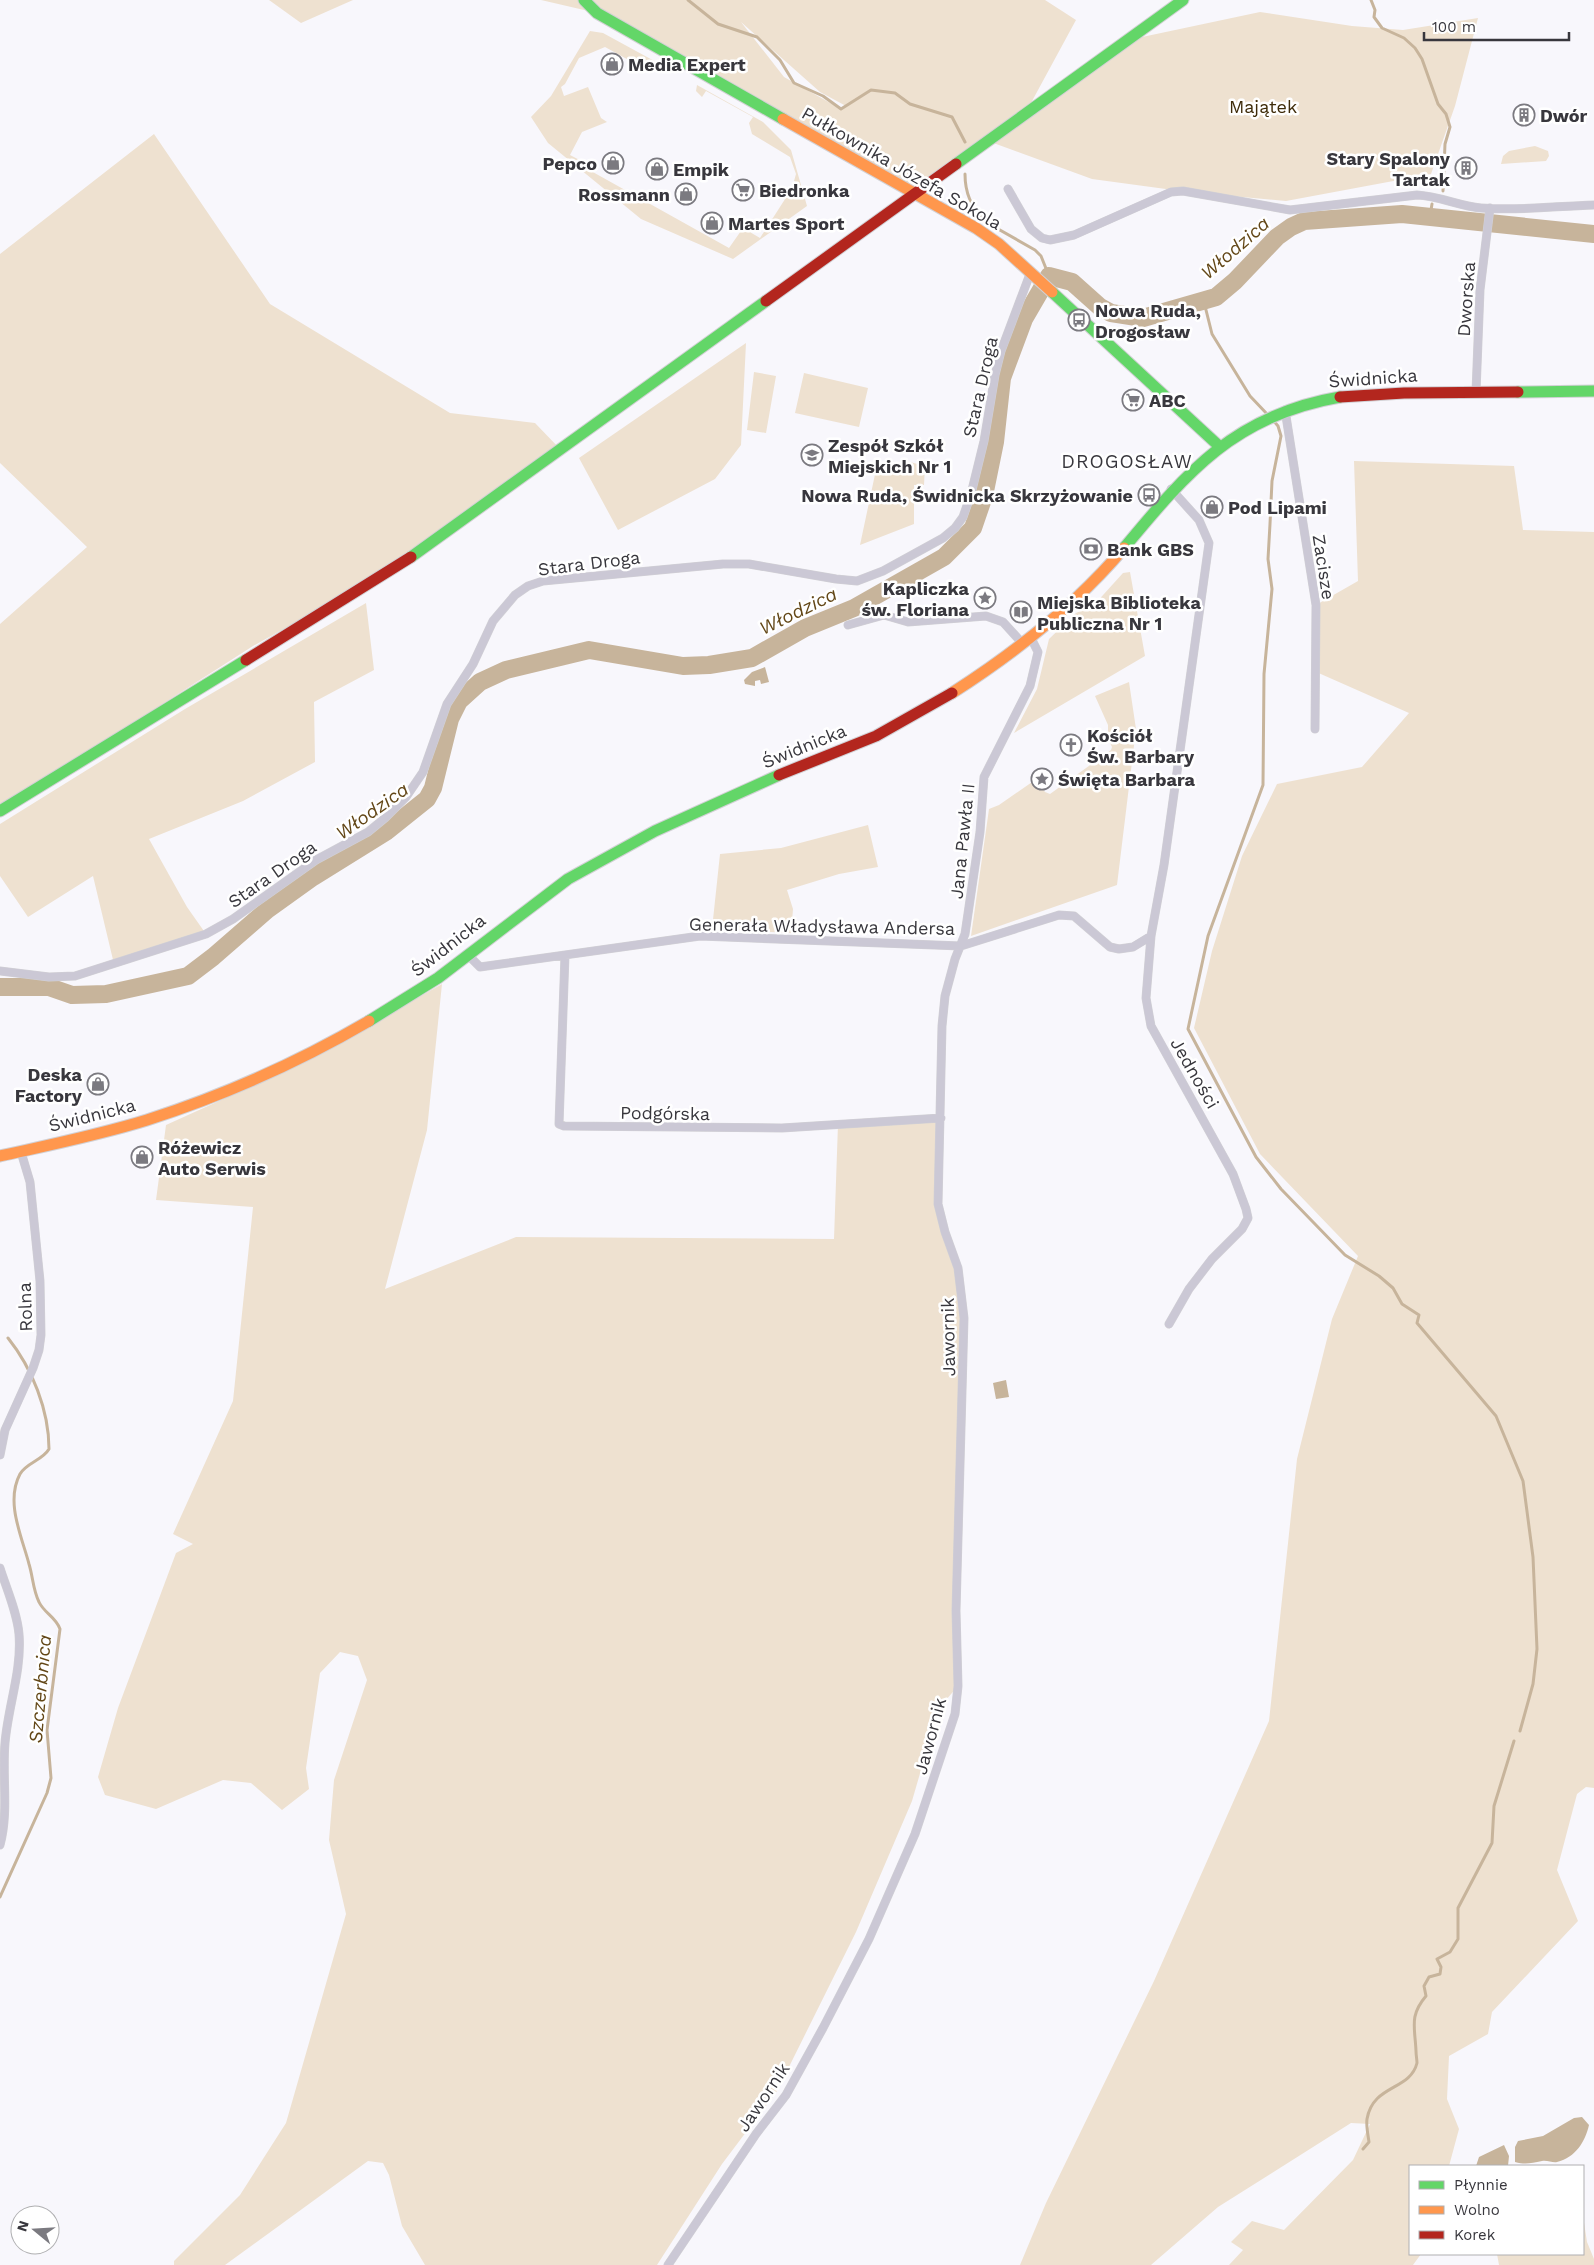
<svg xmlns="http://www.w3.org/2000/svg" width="1594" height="2265" font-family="'Work Sans',sans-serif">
<rect width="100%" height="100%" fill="#f8f7fc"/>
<path fill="#eee1d0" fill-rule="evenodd" d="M 269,0 L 353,0 L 301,23 Z
M 541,0 L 1045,0 L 1076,20 L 1025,114 L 1128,40 L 1260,12 L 1352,26 L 1403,30 L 1478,18 L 1455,106 L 1431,174 L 1286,201 L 1188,192 L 1092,179 L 988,141 L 915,194 L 597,13 ZM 741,22 L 820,92 L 846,106 L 841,109 L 784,77 Z
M 590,31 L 603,33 L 658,63 L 655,69 L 645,69 L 605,47 L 579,58 L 565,84 L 561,87 L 564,96 L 588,87 L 601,118 L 607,122 L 582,132 L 570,155 L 593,167 L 591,171 L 729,248 L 743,228 L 760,238 L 796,182 L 794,181 L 796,174 L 790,157 L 752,134 L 749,123 L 753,117 L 706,91 L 702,97 L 696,91 L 697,85 L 763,122 L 791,150 L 807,206 L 733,259 L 641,219 L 548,143 L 531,117 L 551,96 Z
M 154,134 L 270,304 L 450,413 L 535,423 L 561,450 L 402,563 L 253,646 L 0,808 L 0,624 L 87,547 L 0,463 L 0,254 Z
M 1535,146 L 1548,151 L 1549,156 L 1546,161 L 1501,164 L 1503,156 L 1509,151 Z
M 746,343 L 741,445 L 715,479 L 618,530 L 579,458 Z
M 754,372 L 776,376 L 766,433 L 747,430 Z
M 804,373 L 868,388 L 859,427 L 795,413 Z
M 1354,461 L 1514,466 L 1523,530 L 1594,532 L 1594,1788 L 1586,1787 L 1577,1794 L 1557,1870 L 1578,1921 L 1492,2012 L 1488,2034 L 1449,2056 L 1447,2099 L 1459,2129 L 1449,2166 L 1410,2166 L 1410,2254 L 1421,2254 L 1413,2265 L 1229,2265 L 1243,2250 L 1231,2242 L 1252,2221 L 1284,2230 L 1353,2160 L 1370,2124 L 1351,2123 L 1218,2207 L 1151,2265 L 1020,2265 L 1046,2203 L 1154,1981 L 1269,1721 L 1297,1459 L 1332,1319 L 1358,1256 L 1260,1154 L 1194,1028 L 1212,951 L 1242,856 L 1277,784 L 1362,767 L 1409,713 L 1314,671 L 1316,605 L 1358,581 Z
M 910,462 L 925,466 L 924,485 L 914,485 L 914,524 L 860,545 L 877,465 L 908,471 Z
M 1130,572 L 1145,656 L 1014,733 L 1037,689 L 1049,639 L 1076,613 L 1094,605 L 1123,573 Z
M 366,603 L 374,670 L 314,702 L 315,762 L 243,801 L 149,839 L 187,907 L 206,934 L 114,964 L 93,876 L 28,917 L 0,876 L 0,824 L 185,709 Z
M 1129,682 L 1136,729 L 1117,885 L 971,936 L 989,809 L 999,805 L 1035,780 L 1045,792 L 1050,794 L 1111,750 L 1112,747 L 1108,739 L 1108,725 L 1095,696 Z
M 868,825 L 878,867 L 839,874 L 787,890 L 793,909 L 791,933 L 712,929 L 720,854 L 781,848 Z
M 442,984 L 427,1130 L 385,1289 L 516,1237 L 834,1239 L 838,1124 L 941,1118 L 938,1204 L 962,1288 L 958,1686 L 939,1708 L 912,1801 L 856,1932 L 777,2091 L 722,2164 L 657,2265 L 425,2265 L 402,2226 L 389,2175 L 383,2163 L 368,2161 L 225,2265 L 174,2265 L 174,2261 L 240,2195 L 286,2123 L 346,1914 L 329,1840 L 334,1780 L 367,1680 L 358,1656 L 340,1652 L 320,1673 L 306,1768 L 309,1789 L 282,1810 L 251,1783 L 223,1780 L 156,1809 L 105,1795 L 98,1777 L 118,1708 L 176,1553 L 193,1544 L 173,1534 L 233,1401 L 253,1207 L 156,1200 L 166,1125 L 305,1062 Z
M 1583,2216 L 1587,2242 L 1594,2259 L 1594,2265 L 1499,2265 L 1497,2254 L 1583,2254 Z"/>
<path fill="#c7b49b" d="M 765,667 L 769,682 L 761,684 L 760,680 L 755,681 L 755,686 L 745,684 L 744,680 L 752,672 Z
M 1006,1380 L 1009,1397 L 996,1399 L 993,1383 Z
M 1582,2117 L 1589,2125 C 1585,2142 1576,2157 1557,2162 C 1553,2163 1547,2160 1542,2161 C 1531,2163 1526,2165 1515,2162 L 1515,2147 L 1518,2141 L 1543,2136 L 1574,2118 Z
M 1504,2145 L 1509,2156 L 1508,2166 L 1476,2166 L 1479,2157 Z"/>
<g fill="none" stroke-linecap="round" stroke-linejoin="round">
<path stroke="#c7b49b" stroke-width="3" d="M 688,0 L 718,24 L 757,37 L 780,60 L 794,83 L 823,96 L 841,109 L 871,90 L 895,93 L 910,104 L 952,117 L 965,142
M 1371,0 L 1375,10 L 1374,17 L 1382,28 L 1404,38 L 1415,48 L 1422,59 L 1438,104 L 1446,114 L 1450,127 L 1445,144 L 1443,191
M 965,174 C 965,193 971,206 984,221 L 1035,250 L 1041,256 L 1049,276
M 1430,216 L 1432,204
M 1204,302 L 1212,334 L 1250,396 L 1268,415
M 1272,419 L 1278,426 L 1281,436 L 1272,481 L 1270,524 L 1268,559 L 1272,589 L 1264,674 L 1263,785 L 1208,936 L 1188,1029 L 1256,1157 L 1281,1189 L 1345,1255 L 1379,1276 L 1393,1288 L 1402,1304 L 1419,1315 L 1417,1323 L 1496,1416 L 1523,1481 L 1533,1557 L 1537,1649 L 1533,1684 L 1520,1731
M 0,1897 L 47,1793 L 51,1778 L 47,1730 L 60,1629 C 56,1617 44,1613 39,1602 C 33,1590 33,1577 29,1564 C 22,1537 5,1502 20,1474 C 26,1463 43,1460 49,1449 C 49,1410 32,1368 8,1338
M 1363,2149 L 1369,2142 C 1368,2135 1366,2126 1367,2119 C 1373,2084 1410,2091 1417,2063 C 1417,2060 1416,2055 1416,2051 C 1415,2027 1409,2016 1426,1996 L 1424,1986 L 1429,1977 L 1440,1974 L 1441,1967 L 1437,1959 L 1450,1952 L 1458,1939 L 1458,1908 L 1492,1843 L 1494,1806 L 1514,1741"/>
<path stroke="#c7b49b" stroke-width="18" d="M 0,987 L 49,987 L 72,995 L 106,994 L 188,976 L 213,957 L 267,910 L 313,877 L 387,831 L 427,799 L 433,788 L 450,719 L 459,701 L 480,682 L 506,670 L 589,650 L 683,666 L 709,665 L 752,658 L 805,628 L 854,608 L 944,557 L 973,528 L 984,496 L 995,442 L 1002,378 L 1024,319 L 1049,276 L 1072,282 L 1100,307 L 1111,313 L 1143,318 L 1216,297 L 1235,281 L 1277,237 L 1291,227 L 1304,221 L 1402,214 L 1594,234"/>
<g stroke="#d2d1d5" stroke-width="9">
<path id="street" d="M 1008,189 L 1031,229 L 1042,238 L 1050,240 L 1074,235 L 1171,192 L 1183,191 L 1290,210 L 1417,195 C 1439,196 1459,206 1481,208 C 1518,211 1557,206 1594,205
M 1476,392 L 1480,290 L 1490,208
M 1285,410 L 1316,605 L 1315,729
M 848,625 L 884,615 L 908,622 L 986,616 L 1003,622 L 1023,644
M 467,954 L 480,967 L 700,936 L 961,946 L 1059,915 L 1074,916 L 1110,947 L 1119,949 L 1133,947 L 1151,936
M 565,955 L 559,1124 L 564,1126 L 782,1128 L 941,1118
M 0,971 L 49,977 L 75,976 L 206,934 L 233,919 L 316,860 L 368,832 L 385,818 L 406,797 L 423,772 L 447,704 L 473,664 L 493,621 L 515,595 L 528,586 L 543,581 L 723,564 L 749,564 L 836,579 L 857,581 L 883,571 L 943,538 L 955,528 L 963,517 L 971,494 L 984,441 L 995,375 L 1001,351 L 1030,274
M 1169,1324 L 1189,1289 L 1212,1259 L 1242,1229 L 1248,1218 L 1246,1209 L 1233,1174 L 1151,1026 L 1146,998 L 1151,936 L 1164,865 L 1209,543 L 1199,520 L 1171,489
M 0,1455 L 5,1430 L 33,1368 L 39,1350 L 41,1335 L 40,1281 L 30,1182 L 21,1152
M 0,1568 C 7,1590 17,1612 19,1634 C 22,1671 8,1706 5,1743 C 2,1777 9,1812 0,1845
M 668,2265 L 756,2134 L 786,2095 L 823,2028 L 869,1939 L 915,1834 L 955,1714 L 958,1686 L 956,1611 L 964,1318 L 958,1268 L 945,1232 L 938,1204 L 942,1026 L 945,996 L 955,959 L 965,934 L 980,832 L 984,777 L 1030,686 L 1038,652 L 1031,638"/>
</g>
<g stroke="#d2d1d5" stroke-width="13">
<path id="fast" d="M 584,0 L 597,13 L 783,119
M 956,164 L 1183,0
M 1052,292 L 1219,446
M 1518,392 L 1594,391
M 1124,548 C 1188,471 1235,415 1340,397
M 411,557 L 766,301
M 0,811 L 246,660
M 369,1021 L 438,978 L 568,879 L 655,831 L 779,775"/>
</g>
<g stroke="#d2d1d5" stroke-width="13">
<path id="slow" d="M 783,119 L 976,228 L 999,244 L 1052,292
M 952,693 C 1016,652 1075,606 1124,548
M 0,1156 C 49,1145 99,1135 147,1120 C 225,1095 299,1062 369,1021"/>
</g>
<g stroke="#d2d1d5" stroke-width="13">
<path id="jam" d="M 766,301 L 956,164
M 1340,397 L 1404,393 L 1518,392
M 246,660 L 411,557
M 779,775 L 876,736 L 952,693"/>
</g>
<use href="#street" stroke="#cbc8d5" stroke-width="8"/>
<use href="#fast" stroke="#63d668" stroke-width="11"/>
<use href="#slow" stroke="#ff974d" stroke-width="11"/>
<use href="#jam" stroke="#b3261e" stroke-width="11"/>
</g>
<defs>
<g id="shop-ring" transform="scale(1.125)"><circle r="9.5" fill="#fff" stroke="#7b7a80" stroke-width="1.5"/><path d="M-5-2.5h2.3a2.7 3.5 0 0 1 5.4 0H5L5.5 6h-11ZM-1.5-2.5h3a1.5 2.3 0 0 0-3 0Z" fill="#7b7a80"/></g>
<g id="building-ring" transform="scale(1.125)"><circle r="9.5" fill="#fff" stroke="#7b7a80" stroke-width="1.5"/><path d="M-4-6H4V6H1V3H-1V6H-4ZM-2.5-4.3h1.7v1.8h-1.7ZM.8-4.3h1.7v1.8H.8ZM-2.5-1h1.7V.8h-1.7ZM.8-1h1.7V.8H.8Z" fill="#7b7a80"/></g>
<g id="supermarket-ring" transform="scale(1.125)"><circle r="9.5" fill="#fff" stroke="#7b7a80" stroke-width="1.5"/><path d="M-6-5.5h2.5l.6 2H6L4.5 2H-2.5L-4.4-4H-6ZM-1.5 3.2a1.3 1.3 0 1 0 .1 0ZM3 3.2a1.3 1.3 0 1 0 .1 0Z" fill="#7b7a80"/></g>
<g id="bus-ring" transform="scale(1.125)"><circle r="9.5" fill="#fff" stroke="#7b7a80" stroke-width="1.5"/><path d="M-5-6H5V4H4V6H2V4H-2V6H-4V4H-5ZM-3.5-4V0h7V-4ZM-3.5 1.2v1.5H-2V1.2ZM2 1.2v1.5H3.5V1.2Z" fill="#7b7a80"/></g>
<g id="school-ring" transform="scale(1.125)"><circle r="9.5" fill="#fff" stroke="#7b7a80" stroke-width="1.5"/><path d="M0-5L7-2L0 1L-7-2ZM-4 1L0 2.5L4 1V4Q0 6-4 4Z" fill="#7b7a80"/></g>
<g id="bank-ring" transform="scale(1.125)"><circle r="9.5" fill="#fff" stroke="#7b7a80" stroke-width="1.5"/><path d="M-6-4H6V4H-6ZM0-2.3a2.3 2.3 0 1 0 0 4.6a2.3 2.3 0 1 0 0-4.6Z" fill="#7b7a80"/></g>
<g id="sight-ring" transform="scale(1.125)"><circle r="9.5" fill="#fff" stroke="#7b7a80" stroke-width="1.5"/><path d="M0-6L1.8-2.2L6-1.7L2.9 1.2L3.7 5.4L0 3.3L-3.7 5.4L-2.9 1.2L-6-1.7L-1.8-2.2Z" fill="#7b7a80"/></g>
<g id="library-ring" transform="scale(1.125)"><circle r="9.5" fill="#fff" stroke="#7b7a80" stroke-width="1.5"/><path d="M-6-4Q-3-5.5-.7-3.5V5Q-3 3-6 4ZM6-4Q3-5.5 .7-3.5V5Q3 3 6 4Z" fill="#7b7a80"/></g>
<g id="church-ring" transform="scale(1.125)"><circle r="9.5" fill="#fff" stroke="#7b7a80" stroke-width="1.5"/><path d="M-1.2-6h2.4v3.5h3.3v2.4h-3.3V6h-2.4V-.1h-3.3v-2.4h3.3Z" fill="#7b7a80"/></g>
</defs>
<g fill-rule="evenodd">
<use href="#shop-ring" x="612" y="64"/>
<use href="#building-ring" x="1524" y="115"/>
<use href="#shop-ring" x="613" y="163"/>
<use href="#building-ring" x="1466" y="168"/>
<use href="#shop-ring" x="657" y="169"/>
<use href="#supermarket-ring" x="743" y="190"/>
<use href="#shop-ring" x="686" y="194"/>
<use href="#shop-ring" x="712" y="223"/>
<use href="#bus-ring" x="1079" y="320"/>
<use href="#supermarket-ring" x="1133" y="400"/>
<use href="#school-ring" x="812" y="455"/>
<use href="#bus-ring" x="1149" y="495"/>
<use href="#shop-ring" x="1212" y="507"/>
<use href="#bank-ring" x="1091" y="549"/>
<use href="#sight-ring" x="985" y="598"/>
<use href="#library-ring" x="1021" y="612"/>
<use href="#church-ring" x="1071" y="745"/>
<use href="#sight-ring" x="1042" y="779"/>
<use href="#shop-ring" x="98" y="1084"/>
<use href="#shop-ring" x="142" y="1157"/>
</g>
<g text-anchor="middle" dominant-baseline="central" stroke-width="5" stroke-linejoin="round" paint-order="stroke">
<g font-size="18" font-weight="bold" fill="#38373d" stroke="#fff" text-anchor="start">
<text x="628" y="64">Media Expert</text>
<text x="1540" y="115">Dwór</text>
<text x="1450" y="158" text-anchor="end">Stary Spalony<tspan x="1450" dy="21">Tartak</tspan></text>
<text x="597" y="163" text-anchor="end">Pepco</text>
<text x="673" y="169">Empik</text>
<text x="759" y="190">Biedronka</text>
<text x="670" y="194" text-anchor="end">Rossmann</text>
<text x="728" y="223">Martes Sport</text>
<text x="1095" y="310">Nowa Ruda,<tspan x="1095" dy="21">Drogosław</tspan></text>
<text x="1149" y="400">ABC</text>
<text x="828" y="445">Zespół Szkół<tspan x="828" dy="21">Miejskich Nr 1</tspan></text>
<text x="1133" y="495" text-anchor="end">Nowa Ruda, Świdnicka Skrzyżowanie</text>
<text x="1228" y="507">Pod Lipami</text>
<text x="1107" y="549">Bank GBS</text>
<text x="969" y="588" text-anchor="end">Kapliczka<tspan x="969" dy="21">św. Floriana</tspan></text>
<text x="1037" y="602">Miejska Biblioteka<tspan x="1037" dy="21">Publiczna Nr 1</tspan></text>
<text x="1087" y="735">Kościół<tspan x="1087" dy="21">Św. Barbary</tspan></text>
<text x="1058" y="779">Święta Barbara</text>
<text x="82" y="1074" text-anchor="end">Deska<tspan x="82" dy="21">Factory</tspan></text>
<text x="158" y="1147">Różewicz<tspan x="158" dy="21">Auto Serwis</tspan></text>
</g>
<g font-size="18" fill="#3e2b09" stroke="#fff">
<text x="1263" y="106">Majątek</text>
</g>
<g font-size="18" fill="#38373d" stroke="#fff">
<text transform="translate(902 168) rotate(30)">Pułkownika Józefa Sokola</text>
<text transform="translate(1466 299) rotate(-86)">Dworska</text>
<text transform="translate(1373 378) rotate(-4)">Świdnicka</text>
<text transform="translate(980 387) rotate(-77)">Stara Droga</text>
<text transform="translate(589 563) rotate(-7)">Stara Droga</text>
<text transform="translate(1324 567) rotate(81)">Zacisze</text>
<text transform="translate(804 746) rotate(-22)">Świdnicka</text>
<text transform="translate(962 841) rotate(-84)">Jana Pawła II</text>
<text transform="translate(272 874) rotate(-35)">Stara Droga</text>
<text transform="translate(822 926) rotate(1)">Generała Władysława Andersa</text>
<text transform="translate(448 945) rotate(-38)">Świdnicka</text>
<text transform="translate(1195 1073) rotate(60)">Jedności</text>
<text transform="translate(665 1113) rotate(1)">Podgórska</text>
<text transform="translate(92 1115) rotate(-14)">Świdnicka</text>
<text transform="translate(25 1307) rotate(-92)">Rolna</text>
<text transform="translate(948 1337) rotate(-91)">Jawornik</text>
<text transform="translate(930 1736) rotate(-75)">Jawornik</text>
<text transform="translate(763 2097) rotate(-56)">Jawornik</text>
</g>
<g font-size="19" font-style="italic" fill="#634717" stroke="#fff">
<text transform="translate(1235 248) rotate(-41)">Włodzica</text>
<text transform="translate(798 611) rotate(-26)">Włodzica</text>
<text transform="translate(372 811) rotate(-35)">Włodzica</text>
<text transform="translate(40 1689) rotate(-85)">Szczerbnica</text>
</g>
<g font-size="19" letter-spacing="1" fill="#38373d" stroke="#fff">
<text x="1127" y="461">DROGOSŁAW</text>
</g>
</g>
<rect x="1409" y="2165" width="175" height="90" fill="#ffffff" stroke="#afafb1"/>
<rect x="1419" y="2181" width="25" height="8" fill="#63d668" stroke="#afafb1"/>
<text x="1454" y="2190" font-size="15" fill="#38373d">Płynnie</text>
<rect x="1419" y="2206" width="25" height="8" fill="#ff974d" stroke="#afafb1"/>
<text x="1454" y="2215" font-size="15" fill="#38373d">Wolno</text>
<rect x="1419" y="2231" width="25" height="8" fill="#b3261e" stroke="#afafb1"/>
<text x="1454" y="2240" font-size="15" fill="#38373d">Korek</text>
<g transform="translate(35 2230) rotate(288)"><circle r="24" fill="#ffffff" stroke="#afafb1"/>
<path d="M0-4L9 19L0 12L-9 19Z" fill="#7b7a80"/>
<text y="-8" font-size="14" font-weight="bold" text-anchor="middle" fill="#38373d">N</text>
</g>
<path d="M1424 32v8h145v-8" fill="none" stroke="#38373d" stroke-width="2.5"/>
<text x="1432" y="32" font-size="15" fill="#38373d" stroke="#ffffff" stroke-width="4" paint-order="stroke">100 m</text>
</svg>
